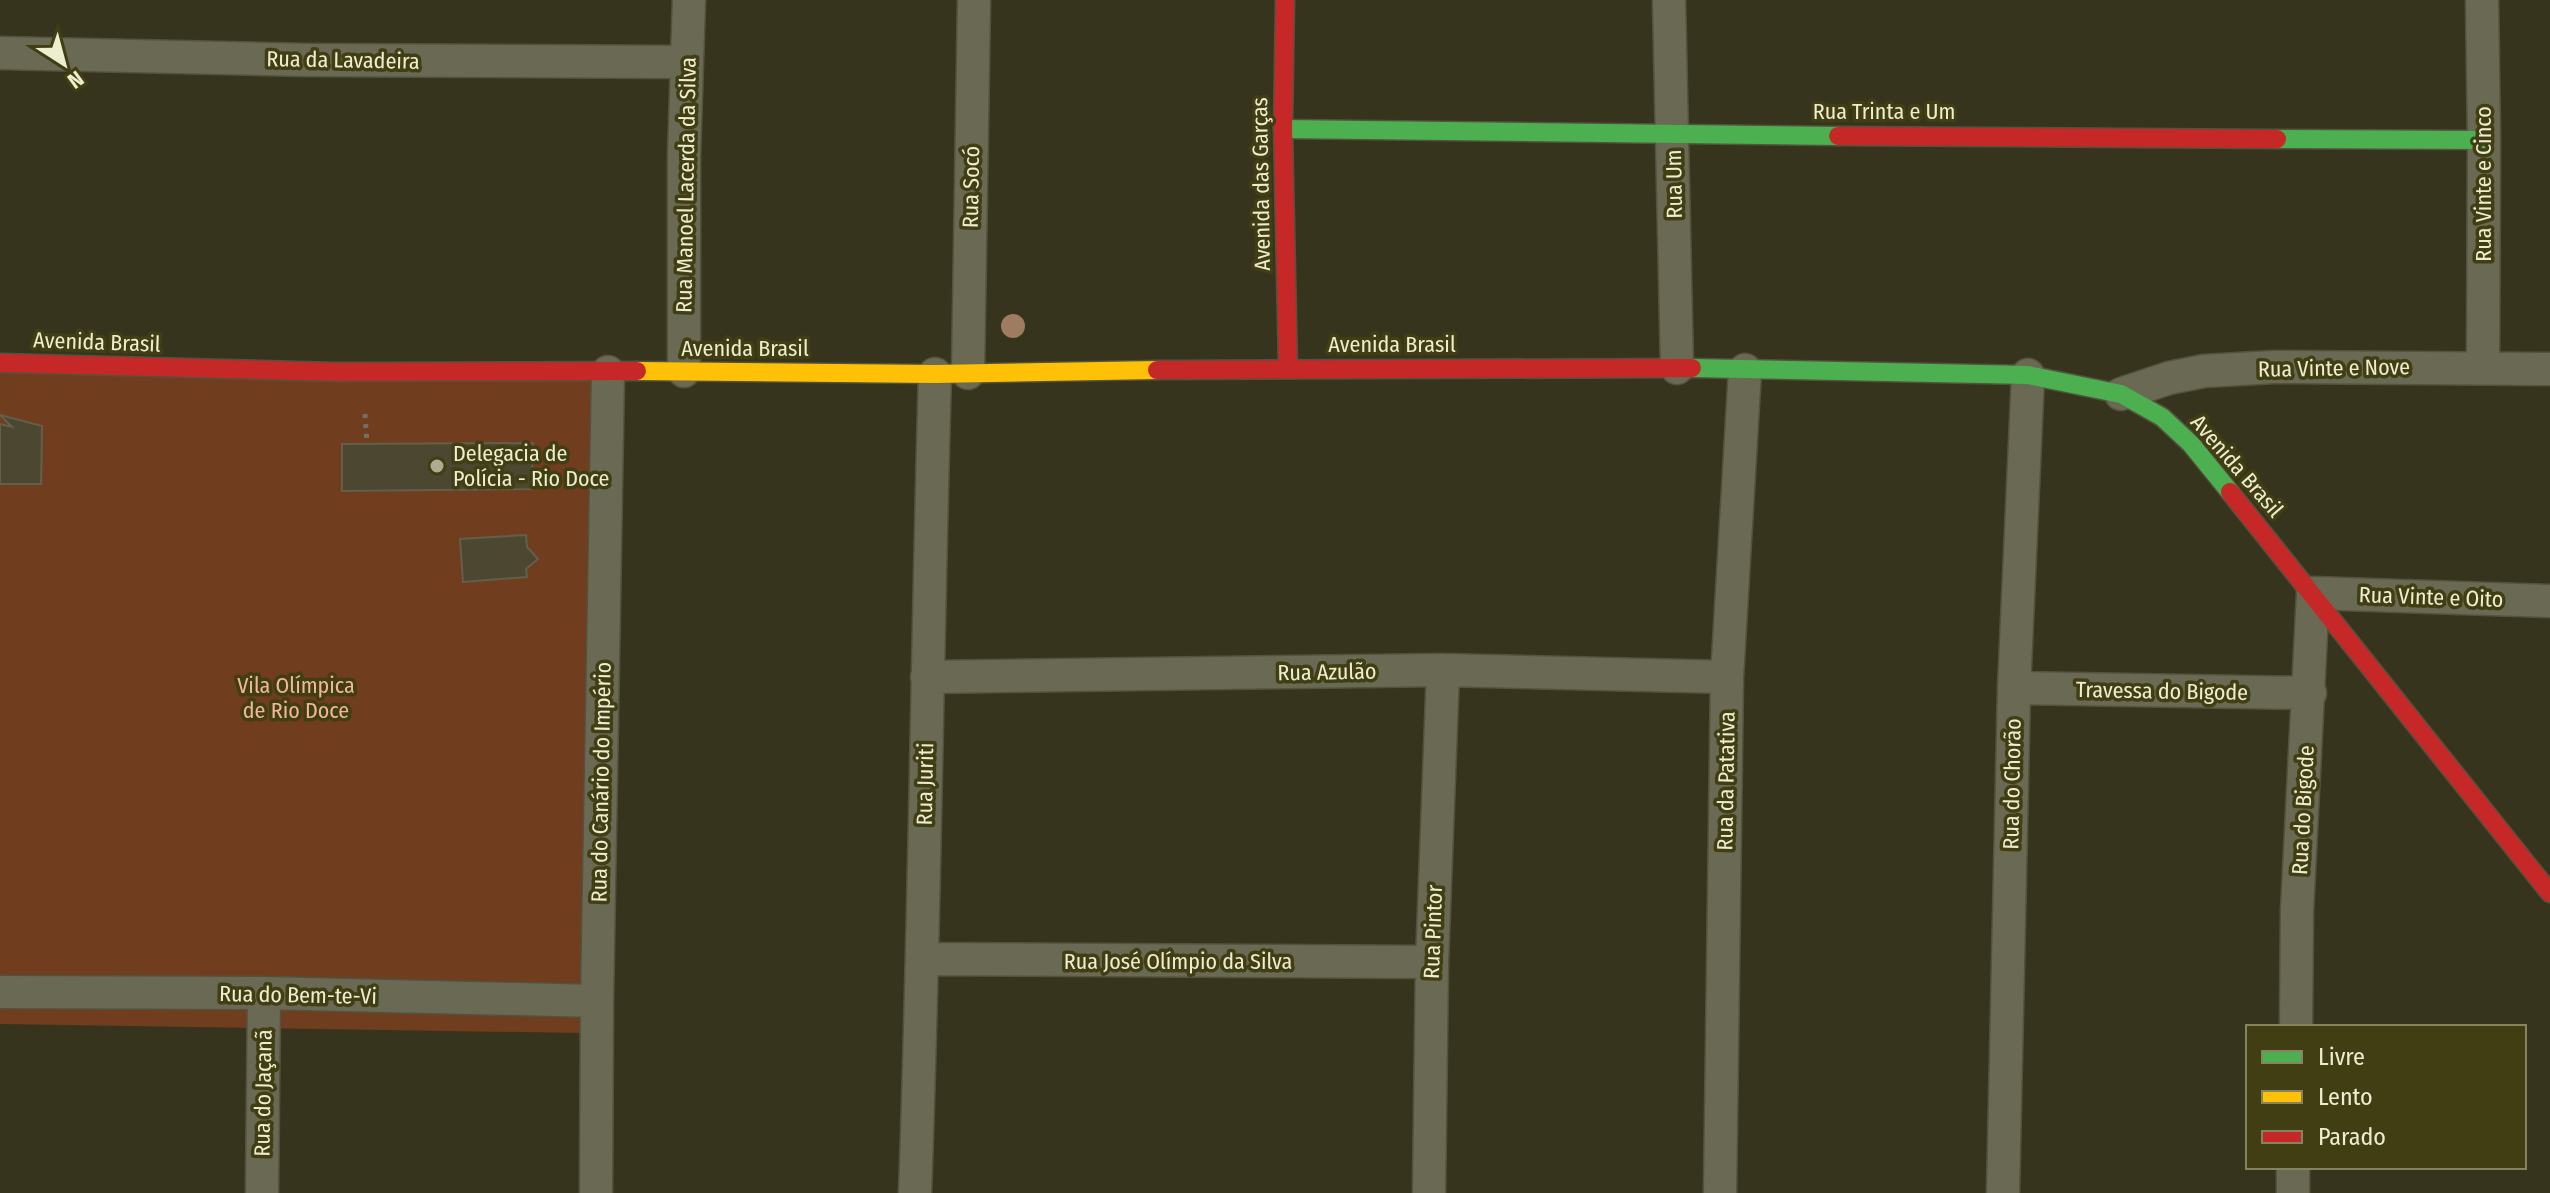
<svg xmlns="http://www.w3.org/2000/svg" width="2550" height="1193" font-family="'Fira Sans Condensed',sans-serif">
<rect width="100%" height="100%" fill="#36341c"/>
<path fill="#703d1f" d="M 0,360 L 602,371 L 581,1033 L 0,1024 Z"/>
<path fill="#4c4730" stroke="#645f4a" stroke-width="2" d="M 0,415 L 42,426 L 41,484 L 0,484 L 0,424 L 12,427 Z
M 533,443 L 532,489 L 342,491 L 342,444 Z
M 526,535 L 527,547 L 538,559 L 526,569 L 527,577 L 463,582 L 460,539 Z"/>
<g fill="none" stroke-linecap="round" stroke-linejoin="round">
<g stroke="#53523e" stroke-width="35">
<path id="street" d="M 1669,0 L 1677,368
M 2482,0 L 2484,140 L 2483,367
M 0,53 L 307,60 L 687,62
M 684,371 L 684,156 L 689,0
M 968,373 L 974,0
M 2121,394 L 2169,378 L 2204,371 L 2274,367 L 2550,369
M 927,677 L 1443,670 L 1727,677
M 2014,688 L 2310,693
M 924,959 L 1432,962
M 0,992 L 264,993 L 597,1001
M 2296,1027 L 2297,911 L 2313,593 L 2550,601
M 262,1193 L 264,993
M 596,1193 L 597,1001 L 608,372
M 915,1193 C 925,920 927,647 935,374
M 1429,1193 L 1432,962 L 1443,670
M 1720,1193 L 1727,677 L 1745,370
M 2003,1193 L 2014,688 L 2028,375
M 2293,1193 L 2293,1167"/>
</g>
<g stroke="#53523e" stroke-width="21">
<path id="fast" d="M 1283,129 L 1838,136
M 2277,139 L 2484,140
M 1692,368 L 2028,375 L 2121,394 L 2162,417 L 2191,444 L 2230,492"/>
</g>
<g stroke="#53523e" stroke-width="21">
<path id="slow" d="M 637,371 L 935,374 L 1157,370"/>
</g>
<g stroke="#53523e" stroke-width="21">
<path id="jam" d="M 1285,0 L 1283,129 L 1288,368
M 1838,136 L 2277,139
M 0,363 L 336,372 L 637,371
M 1157,370 L 1692,368
M 2230,492 L 2550,893"/>
</g>
<path stroke="#727260" stroke-width="5" stroke-dasharray="4 6" stroke-linecap="butt" d="M 365,414 L 367,444"/>
<use href="#street" stroke="#696954" stroke-width="32"/>
<use href="#fast" stroke="#4caf50" stroke-width="18"/>
<use href="#slow" stroke="#ffc107" stroke-width="18"/>
<use href="#jam" stroke="#c62828" stroke-width="18"/>
</g>
<circle fill="#9d7c61" cx="1013" cy="326" r="12"/>
<circle fill="#adac90" stroke="#403e12" stroke-width="3" cx="437" cy="466" r="8"/>
<g text-anchor="middle" dominant-baseline="central" stroke-width="7" stroke-linejoin="round" paint-order="stroke">
<g font-size="22" fill="#ededcf" stroke="#403e12">
<text transform="translate(343 60) rotate(1)">Rua da Lavadeira</text>
<text x="1884" y="111">Rua Trinta e Um</text>
<text transform="translate(1261 184) rotate(-91)">Avenida das Garças</text>
<text transform="translate(1674 184) rotate(-91)">Rua Um</text>
<text transform="translate(2483 184) rotate(-90)">Rua Vinte e Cinco</text>
<text transform="translate(686 185) rotate(-89)">Rua Manoel Lacerda da Silva</text>
<text transform="translate(971 187) rotate(-89)">Rua Socó</text>
<text transform="translate(97 342) rotate(2)">Avenida Brasil</text>
<text x="1392" y="344">Avenida Brasil</text>
<text x="745" y="348">Avenida Brasil</text>
<text transform="translate(2334 368) rotate(-1)">Rua Vinte e Nove</text>
<text transform="translate(2237 466) rotate(49)">Avenida Brasil</text>
<text transform="translate(2431 597) rotate(2)">Rua Vinte e Oito</text>
<text transform="translate(1327 672) rotate(-1)">Rua Azulão</text>
<text transform="translate(2162 691) rotate(1)">Travessa do Bigode</text>
<text transform="translate(1726 781) rotate(-89)">Rua da Patativa</text>
<text transform="translate(601 782) rotate(-89)">Rua do Canário do Império</text>
<text transform="translate(925 784) rotate(-89)">Rua Juriti</text>
<text transform="translate(2012 784) rotate(-89)">Rua do Chorão</text>
<text transform="translate(2303 810) rotate(-87)">Rua do Bigode</text>
<text transform="translate(1433 932) rotate(-88)">Rua Pintor</text>
<text x="1178" y="961">Rua José Olímpio da Silva</text>
<text transform="translate(298 995) rotate(1)">Rua do Bem-te-Vi</text>
<text transform="translate(263 1093) rotate(-89)">Rua do Jaçanã</text>
</g>
<g font-size="22" fill="#ededcf" stroke="#403e12" text-anchor="start">
<text x="453" y="453">Delegacia de<tspan x="453" dy="25">Polícia - Rio Doce</tspan></text>
</g>
<g font-size="22" fill="#f2b79a" stroke="#403e12">
<text x="296" y="685">Vila Olímpica<tspan x="296" dy="25">de Rio Doce</tspan></text>
</g>
</g>
<rect x="2246" y="1025" width="280" height="144" fill="#403e12" stroke="#85845e" stroke-width="2"/>
<rect x="2262" y="1051" width="40" height="12" fill="#4caf50" stroke="#85845e" stroke-width="2"/>
<text x="2318" y="1065" font-size="24" fill="#ededcf">Livre</text>
<rect x="2262" y="1091" width="40" height="12" fill="#ffc107" stroke="#85845e" stroke-width="2"/>
<text x="2318" y="1105" font-size="24" fill="#ededcf">Lento</text>
<rect x="2262" y="1131" width="40" height="12" fill="#c62828" stroke="#85845e" stroke-width="2"/>
<text x="2318" y="1145" font-size="24" fill="#ededcf">Parado</text>
<g transform="translate(64 64) rotate(144)" stroke="#403e12" stroke-width="6" paint-order="stroke">
<path d="M0-6L14 30L0 20L-14 30Z" fill="#ededcf"/>
<text y="-12" font-size="22" font-weight="bold" text-anchor="middle" fill="#ededcf">N</text>
</g>
</svg>
